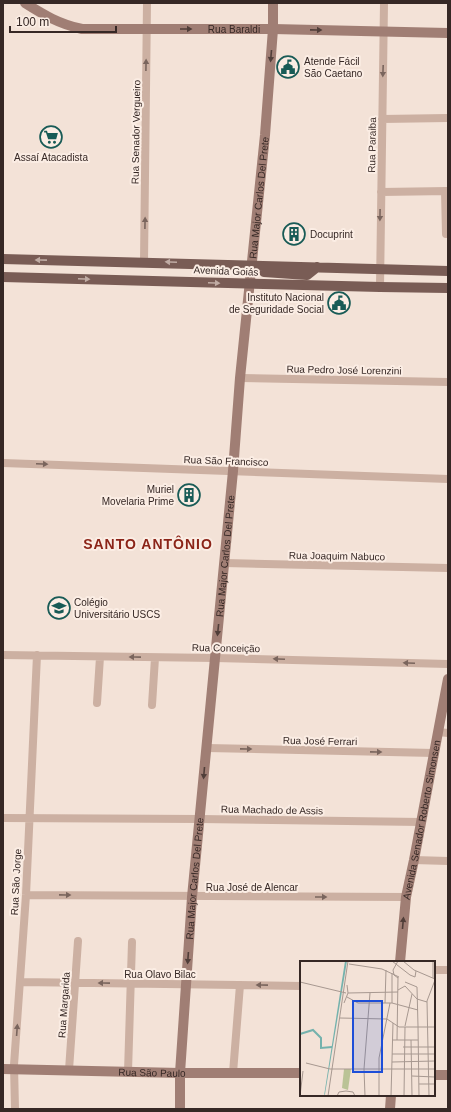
<svg xmlns="http://www.w3.org/2000/svg" width="451" height="1112" font-family="Helvetica,sans-serif">
<rect width="100%" height="100%" fill="#f3e2d7"/>
<g fill="none" stroke-linecap="round" stroke-linejoin="round">
<path stroke="#ccb0a2" stroke-width="8" d="M 382,119 L 448,118
M 445,191 L 446,234
M 381,192 L 448,191
M 144,262 L 147,3
M 380,287 L 384,3
M 240,378 L 448,382
M 3,463 L 448,479
M 225,563 L 448,568
M 3,655 L 215,658 L 448,664
M 97,703 L 100,657
M 152,705 L 155,658
M 438,732 L 448,733
M 207,748 L 434,753
M 3,818 L 200,819 L 421,822
M 414,860 L 448,861
M 26,895 L 406,897
M 434,970 L 448,970
M 20,982 L 301,986
M 69,1070 L 78,941
M 128,1072 L 132,942
M 233,1073 L 240,985
M 15,1109 L 14,1065 L 26,895 L 37,655"/>
<g stroke="#a07e74" stroke-width="10">
<path id="s1" d="M 25,3 C 44,15 59,24 82,29 L 273,29 L 448,33"/>
<path id="s2" d="M 400,962 L 406,897 L 414,860 L 448,679"/>
<path id="s3" d="M 3,1069 L 180,1073 L 301,1073"/>
<path d="M 434,1075 L 448,1075"/>
<path id="s4" d="M 180,1109 L 180,1073 L 192,897 L 233,471 L 240,378 L 265,135 L 273,29 L 273,3"/>
<path d="M 390,1109 L 391,1095"/>
</g>
<path stroke="#795c55" stroke-width="10" d="M 3,259 L 448,271
M 264,272 L 307,275 L 317,267
M 3,277 L 380,287 L 448,288"/>
</g>
<defs><path id="oneway-solid" d="M-6-.8H1V-3.2L6.5 0L1 3.2V.8H-6Z"/></defs>
<g fill="#503e39">
<use href="#oneway-solid" transform="translate(186 29)"/>
<use href="#oneway-solid" transform="translate(316 30) rotate(1)"/>
<use href="#oneway-solid" transform="translate(271 56) rotate(95)"/>
<use href="#oneway-solid" transform="translate(218 630) rotate(96)"/>
<use href="#oneway-solid" transform="translate(204 773) rotate(95)"/>
<use href="#oneway-solid" transform="translate(403 923) rotate(-85)"/>
<use href="#oneway-solid" transform="translate(188 958) rotate(94)"/>
</g>
<g fill="#7a655d">
<use href="#oneway-solid" transform="translate(146 65) rotate(-89)"/>
<use href="#oneway-solid" transform="translate(383 71) rotate(92)"/>
<use href="#oneway-solid" transform="translate(380 215) rotate(91)"/>
<use href="#oneway-solid" transform="translate(145 223) rotate(-89)"/>
<use href="#oneway-solid" transform="translate(42 464) rotate(2)"/>
<use href="#oneway-solid" transform="translate(135 657) rotate(-179)"/>
<use href="#oneway-solid" transform="translate(279 659) rotate(-178)"/>
<use href="#oneway-solid" transform="translate(409 663) rotate(-178)"/>
<use href="#oneway-solid" transform="translate(246 749) rotate(1)"/>
<use href="#oneway-solid" transform="translate(376 752) rotate(1)"/>
<use href="#oneway-solid" transform="translate(65 895) rotate(1)"/>
<use href="#oneway-solid" transform="translate(321 897)"/>
<use href="#oneway-solid" transform="translate(104 983) rotate(-179)"/>
<use href="#oneway-solid" transform="translate(262 985) rotate(-179)"/>
<use href="#oneway-solid" transform="translate(17 1030) rotate(-86)"/>
</g>
<g fill="#c0aca4">
<use href="#oneway-solid" transform="translate(41 260) rotate(-179)"/>
<use href="#oneway-solid" transform="translate(171 262) rotate(-178)"/>
<use href="#oneway-solid" transform="translate(84 279) rotate(2)"/>
<use href="#oneway-solid" transform="translate(214 283) rotate(2)"/>
</g>
<defs>
<g id="civic-ring" transform="scale(1.15)"><circle r="9.5" fill="#fbede4" stroke="#185b56" stroke-width="1.5"/><path d="M-.6-6.5H3V-4.5H.6V-3L4-1V1h2V6H-6V1h2V-1L-.6-3ZM-1.2 2.5V6h2.4V2.5Z" fill="#185b56"/></g>
<g id="supermarket-ring" transform="scale(1.15)"><circle r="9.5" fill="#fbede4" stroke="#185b56" stroke-width="1.5"/><path d="M-6-5.5h2.5l.6 2H6L4.5 2H-2.5L-4.4-4H-6ZM-1.5 3.2a1.3 1.3 0 1 0 .1 0ZM3 3.2a1.3 1.3 0 1 0 .1 0Z" fill="#185b56"/></g>
<g id="building-ring" transform="scale(1.15)"><circle r="9.5" fill="#fbede4" stroke="#185b56" stroke-width="1.5"/><path d="M-4-6H4V6H1V3H-1V6H-4ZM-2.5-4.3h1.7v1.8h-1.7ZM.8-4.3h1.7v1.8H.8ZM-2.5-1h1.7V.8h-1.7ZM.8-1h1.7V.8H.8Z" fill="#185b56"/></g>
<g id="university-ring" transform="scale(1.15)"><circle r="9.5" fill="#fbede4" stroke="#185b56" stroke-width="1.5"/><path d="M0-5L7-2L0 1L-7-2ZM-4 1L0 2.5L4 1V4Q0 6-4 4Z" fill="#185b56"/></g>
</defs>
<g fill-rule="evenodd">
<use href="#civic-ring" x="288" y="67"/>
<use href="#supermarket-ring" x="51" y="137"/>
<use href="#building-ring" x="294" y="234"/>
<use href="#civic-ring" x="339" y="303"/>
<use href="#building-ring" x="189" y="495"/>
<use href="#university-ring" x="59" y="608"/>
</g>
<g text-anchor="middle" dominant-baseline="central" stroke-width="4" stroke-linejoin="round" paint-order="stroke">
<g font-size="10" fill="#362825" stroke="#fbede4">
<text stroke="none"><textPath href="#s1" startOffset="215">Rua Baraldi</textPath></text>
<text transform="translate(136 132) rotate(-89)">Rua Senador Vergueiro</text>
<text transform="translate(372 145) rotate(-89)">Rua Paraiba</text>
<text stroke="none"><textPath href="#s4" startOffset="915">Rua Major Carlos Del Prete</textPath></text>
<text transform="translate(226 271) rotate(2)">Avenida Goiás</text>
<text transform="translate(344 370) rotate(1)">Rua Pedro José Lorenzini</text>
<text transform="translate(226 461) rotate(2)">Rua São Francisco</text>
<text stroke="none"><textPath href="#s4" startOffset="555">Rua Major Carlos Del Prete</textPath></text>
<text transform="translate(337 556) rotate(1)">Rua Joaquim Nabuco</text>
<text transform="translate(226 648) rotate(1)">Rua Conceição</text>
<text transform="translate(320 741) rotate(1)">Rua José Ferrari</text>
<text transform="translate(272 810) rotate(1)">Rua Machado de Assis</text>
<text stroke="none"><textPath href="#s2" startOffset="144">Avenida Senador Roberto Simonsen</textPath></text>
<text stroke="none"><textPath href="#s4" startOffset="231">Rua Major Carlos Del Prete</textPath></text>
<text transform="translate(16 882) rotate(-87)">Rua São Jorge</text>
<text x="252" y="887">Rua José de Alencar</text>
<text x="160" y="974">Rua Olavo Bilac</text>
<text transform="translate(64 1005) rotate(-86)">Rua Margarida</text>
<text stroke="none"><textPath href="#s3" startOffset="149">Rua São Paulo</textPath></text>
</g>
<g font-size="10" fill="#362825" stroke="#fbede4" text-anchor="start">
<text x="304" y="61">Atende Fácil<tspan x="304" dy="12">São Caetano</tspan></text>
<text x="51" y="157" text-anchor="middle">Assaí Atacadista</text>
<text x="310" y="234">Docuprint</text>
<text x="324" y="297" text-anchor="end">Instituto Nacional<tspan x="324" dy="12">de Seguridade Social</tspan></text>
<text x="174" y="489" text-anchor="end">Muriel<tspan x="174" dy="12">Movelaria Prime</tspan></text>
<text x="74" y="602">Colégio<tspan x="74" dy="12">Universitário USCS</tspan></text>
</g>
<g font-size="14" font-weight="bold" letter-spacing="1" fill="#8b2418" stroke="#fbede4">
<text x="148" y="544">SANTO ANTÔNIO</text>
</g>
</g>
<g transform="translate(300 961)">
<rect width="135" height="135" fill="#f3e2d7"/>
<path d="M 44,108 L 51,108 L 48,129 L 42,127 Z" fill="#bac396"/>
<path d="M 45,0 L 47,0 L 25,133 L 24,135 Z" fill="#74b2ad"/>
<path fill="none" stroke="#74b2ad" stroke-width="2" d="M 0,73 L 13,69 L 21,77 L 21,87 L 32,86"/>
<path fill="none" stroke="#a79890" stroke-width="1" d="M 92,0 L 110,14 L 115,16 L 116,10M 98,0 L 93,9 L 94,14 L 98,17M 103,0 L 114,9 L 135,18M 133,0 L 133,17M 49,3 L 82,8 L 99,16M 0,21 L 46,32M 105,21 L 117,26 L 118,65M 98,29 L 105,25 L 117,38 L 127,41M 48,32 L 98,31M 47,36 L 58,42 L 92,42 L 118,49M 44,42 L 48,32 L 47,24M 85,42 L 86,9M 92,42 L 92,12M 40,57 L 87,58 L 99,66 L 135,66M 105,65 L 112,33M 118,65 L 119,135M 92,79 L 118,79M 97,79 L 98,16M 111,79 L 112,135M 103,86 L 135,86M 92,93 L 135,93M 92,101 L 135,100M 6,102 L 30,108 L 135,108M 112,115 L 135,116M 119,123 L 135,123M 0,135 L 3,110M 28,135 L 48,0M 37,135 L 39,131 L 46,130 L 53,131 L 55,135M 65,135 L 64,108 L 70,32M 79,135 L 79,97 L 90,42M 91,135 L 93,62M 104,135 L 105,66M 129,135 L 127,40 L 135,19"/>
<path fill="#1d4ed8" fill-opacity="0.15" stroke="#1d4ed8" stroke-width="2" d="M 53,40 L 82,40 L 82,111 L 53,111 Z"/>
<rect width="135" height="135" fill="none" stroke="#362825" stroke-width="2"/>
</g>
<rect width="451" height="1112" fill="none" stroke="#362825" stroke-width="8"/>
<path d="M10 26v6h106v-6" fill="none" stroke="#362825" stroke-width="2"/>
<text x="16" y="26" font-size="12" fill="#362825" stroke="#fbede4" stroke-width="3" paint-order="stroke">100 m</text>
</svg>
